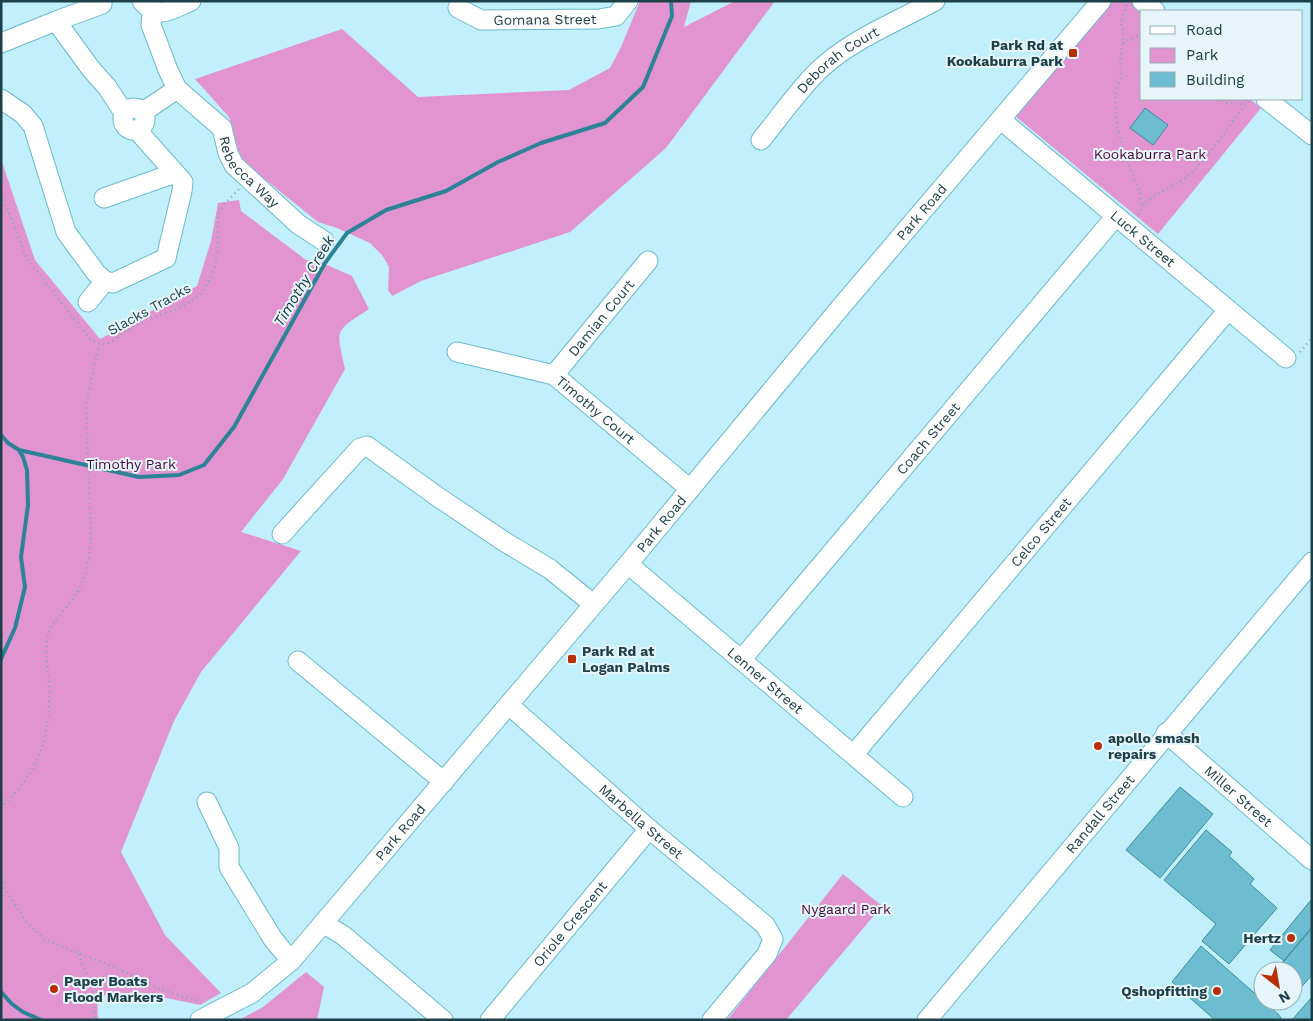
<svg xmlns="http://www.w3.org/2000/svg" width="1313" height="1021" font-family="'Work Sans',sans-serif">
<rect width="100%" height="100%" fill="#c1effb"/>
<path fill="#e294d1" d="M 640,1 L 691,1 L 684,27 L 735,1 L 775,1 L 666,148 L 570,232 L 421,281 L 392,296 L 388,290 L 389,267 L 382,255 L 370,243 L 337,228 L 318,222 L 241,160 L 229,117 L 195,79 L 342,29 L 418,97 L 569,90 L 610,68 L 621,47 Z
M 1110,1 L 1131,1 L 1143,11 L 1142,11 L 1142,99 L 1250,99 L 1261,108 L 1158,234 L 1015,116 Z
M 1,159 L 35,260 L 100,339 L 197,286 L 211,241 L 218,203 L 239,200 L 241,211 L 306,260 L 318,261 L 352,276 L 369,309 C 334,332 336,328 345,369 L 283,479 L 241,532 L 301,551 L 201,672 L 174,721 L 121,852 L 165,935 L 221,993 L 200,1005 L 137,992 L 97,996 L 98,1020 L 1,1020 Z
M 843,874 L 882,906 L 786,1020 L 727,1020 Z
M 306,972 L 324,987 L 317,1020 L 239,1020 L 263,1007 Z"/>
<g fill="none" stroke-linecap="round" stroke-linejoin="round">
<path stroke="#2c8396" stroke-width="4" d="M 1,435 L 8,443 L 19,450 L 23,457 L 27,470 L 28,505 L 21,557 L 25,587 L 15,628 L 1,659
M 19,450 L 139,477 L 179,475 L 204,465 L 234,427 L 325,263 L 347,233 L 386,210 L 446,191 L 498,162 L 541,143 L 605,123 L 643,87 L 672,16 L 671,1
M 1,992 L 12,1004 L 23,1012 L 41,1020"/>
</g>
<path fill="#6dbdd0" stroke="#398c9e" d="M 1145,108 L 1168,125 L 1153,145 L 1130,128 Z
M 1180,787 L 1213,814 L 1160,878 L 1126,850 Z
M 1206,830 L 1232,852 L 1229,856 L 1254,879 L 1250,884 L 1277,908 L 1229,964 L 1202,941 L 1216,924 L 1164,880 Z
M 1311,900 L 1312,927 L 1284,961 L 1270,950 Z
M 1312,928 L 1312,975 L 1297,992 L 1293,988 L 1293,971 L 1275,971 Z
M 1201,946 L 1278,1014 L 1281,1018 L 1279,1020 L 1215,1020 L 1172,982 Z
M 1312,997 L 1312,1020 L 1292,1020 Z"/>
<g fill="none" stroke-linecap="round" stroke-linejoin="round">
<g stroke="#6abacd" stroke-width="21">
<g id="minor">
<path d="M 142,1 C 158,21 172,9 191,1"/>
<path d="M 1142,1 L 1155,11"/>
<path id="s1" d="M 458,8 L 481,20 L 599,19 L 616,16 L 628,1"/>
<path id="s2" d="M 152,12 L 151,25 L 168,70 L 177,89 L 222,128 L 228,153 L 234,165 L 298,224 L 324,241"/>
<path d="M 56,21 L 102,4"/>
<path d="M 1,43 L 56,21 L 91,69 L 107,87 L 124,113"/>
<path d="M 1,99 L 23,114 L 33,126 L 66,232 L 96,273 L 105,281 L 113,283 L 166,258 L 182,191 L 183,182 L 137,130"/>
<path d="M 1266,99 L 1312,135"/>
<circle cx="134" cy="119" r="11"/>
<path d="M 143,112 L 177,89"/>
<path id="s3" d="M 1001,120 L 1286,358"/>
<path id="s4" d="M 761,140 C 779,118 796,93 817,72 C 848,41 896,22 935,1"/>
<path d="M 104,198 L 175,173"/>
<path d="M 88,302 L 105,281"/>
<path id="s5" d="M 457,352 L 554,375 L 690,489"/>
<path id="s6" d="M 554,375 L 648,261"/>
<path d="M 282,534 L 360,448 L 367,446 L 438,497 L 505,542 L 550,569 L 593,604"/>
<path id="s7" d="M 628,564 L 903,797"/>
<path id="s8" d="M 741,660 L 1116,216"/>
<path d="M 298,661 L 444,782"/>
<path id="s9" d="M 509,705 L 649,829 L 765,925 L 773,939 L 767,954 L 712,1020"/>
<path id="s10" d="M 1166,733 L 1312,860"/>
<path id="s11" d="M 854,754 L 1228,310"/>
<path d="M 207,802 L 229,848 L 229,867 L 273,939 L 291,961"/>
<path d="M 323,923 L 344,936 L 443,1020"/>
<path id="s12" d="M 200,1020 L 252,993 L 291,961 L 628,564 L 840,308 L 1101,1"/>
<path id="s13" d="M 490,1020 L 649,829"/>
<path id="s14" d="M 927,1020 L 1312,562"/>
</g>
</g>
<path stroke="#7fa8b2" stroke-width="2.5" stroke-dasharray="1 4" stroke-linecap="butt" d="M 1127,5 L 1121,22 L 1124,32 L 1120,62 L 1121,78 L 1115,95 L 1117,126 L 1125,156 L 1138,187 L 1142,206
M 1123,43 L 1134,37 L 1142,36
M 1217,99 L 1227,103 L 1245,104
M 1,195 L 12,220 L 26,257 L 90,339 C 110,351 113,338 129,329 C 148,317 176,313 195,298 C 212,286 218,259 218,239 C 218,228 216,219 221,209 C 225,202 234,195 239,189
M 1138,215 C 1145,195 1174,188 1189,175 C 1213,153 1230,123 1250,99
M 1300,352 L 1312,338
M 1,808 C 10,798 21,787 28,776 C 47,746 50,718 49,684 C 48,668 44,651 48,635 C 52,621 64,611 72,600 C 86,582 90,558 91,535 L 86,404 L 99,345
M 1,878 L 4,887 L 27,923 L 44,939 L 128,973 L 160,989 L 201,1002
M 79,954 L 93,994 L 95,1020"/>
<use href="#minor" stroke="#fff" stroke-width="19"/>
</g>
<g fill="#b92f04" stroke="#e7f6fa" stroke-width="2">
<rect x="1068" y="48" width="10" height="10" rx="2.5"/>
<rect x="567" y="654" width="10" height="10" rx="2.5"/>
<circle cx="1098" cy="746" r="5"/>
<circle cx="1291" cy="938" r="5"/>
<circle cx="54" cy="989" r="5"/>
<circle cx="1217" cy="991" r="5"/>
</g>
<g text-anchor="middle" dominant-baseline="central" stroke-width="4" stroke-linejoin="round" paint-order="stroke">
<g font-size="14" fill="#1e4048" stroke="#e7f6fa">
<text stroke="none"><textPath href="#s1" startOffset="90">Gomana Street</textPath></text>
<text stroke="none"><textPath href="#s4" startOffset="112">Deborah Court</textPath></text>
<text stroke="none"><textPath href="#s2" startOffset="195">Rebecca Way</textPath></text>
<text stroke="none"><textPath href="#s12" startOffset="1088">Park Road</textPath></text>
<text stroke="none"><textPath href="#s3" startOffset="185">Luck Street</textPath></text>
<text transform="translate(149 309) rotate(-29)">Slacks Tracks</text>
<text stroke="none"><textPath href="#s6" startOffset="74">Damian Court</textPath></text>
<text stroke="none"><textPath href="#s5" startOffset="154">Timothy Court</textPath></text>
<text stroke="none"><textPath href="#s8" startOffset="290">Coach Street</textPath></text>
<text stroke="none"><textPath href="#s12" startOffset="682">Park Road</textPath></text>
<text stroke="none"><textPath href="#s11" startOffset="290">Celco Street</textPath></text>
<text stroke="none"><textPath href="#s7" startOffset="180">Lenner Street</textPath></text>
<text stroke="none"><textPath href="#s10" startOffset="96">Miller Street</textPath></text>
<text stroke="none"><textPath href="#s14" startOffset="269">Randall Street</textPath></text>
<text stroke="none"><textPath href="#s9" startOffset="176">Marbella Street</textPath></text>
<text stroke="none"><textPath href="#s12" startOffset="278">Park Road</textPath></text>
<text stroke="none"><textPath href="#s13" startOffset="125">Oriole Crescent</textPath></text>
</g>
<g font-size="14" font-weight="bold" fill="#1e4048" stroke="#e7f6fa" text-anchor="end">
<text x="1063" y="45">Park Rd at<tspan x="1063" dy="16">Kookaburra Park</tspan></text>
<text x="582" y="651" text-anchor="start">Park Rd at<tspan x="582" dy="16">Logan Palms</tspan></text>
<text x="1108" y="738" text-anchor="start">apollo smash<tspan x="1108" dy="16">repairs</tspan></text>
<text x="1281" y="938">Hertz</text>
<text x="64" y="981" text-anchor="start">Paper Boats<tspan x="64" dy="16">Flood Markers</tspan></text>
<text x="1207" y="991">Qshopfitting</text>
</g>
<g font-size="14" fill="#4b0541" stroke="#e7f6fa">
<text x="1150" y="154">Kookaburra Park</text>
<text x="131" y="464">Timothy Park</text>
<text x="846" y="909">Nygaard Park</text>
</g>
<g font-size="15" font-style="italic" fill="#13343b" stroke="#e7f6fa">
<text transform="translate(304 281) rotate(-59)">Timothy Creek</text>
</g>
</g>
<rect width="1313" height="1021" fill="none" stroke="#1e4048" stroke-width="5"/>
<rect x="1140" y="10" width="162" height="90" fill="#e7f6fa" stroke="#97adb3"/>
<rect x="1150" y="26" width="25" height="8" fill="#ffffff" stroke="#97adb3"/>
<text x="1186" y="35" font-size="15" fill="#1e4048">Road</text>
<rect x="1150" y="48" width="25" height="15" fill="#e294d1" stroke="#97adb3"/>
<text x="1186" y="60" font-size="15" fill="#1e4048">Park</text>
<rect x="1150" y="72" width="25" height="15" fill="#6dbdd0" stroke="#97adb3"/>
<text x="1186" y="85" font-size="15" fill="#1e4048">Building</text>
<g transform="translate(1278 986) rotate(149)"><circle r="24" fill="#e7f6fa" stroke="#97adb3"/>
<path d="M0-4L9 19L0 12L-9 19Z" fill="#b92f04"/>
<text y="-8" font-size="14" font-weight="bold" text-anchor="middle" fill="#1e4048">N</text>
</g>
</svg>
